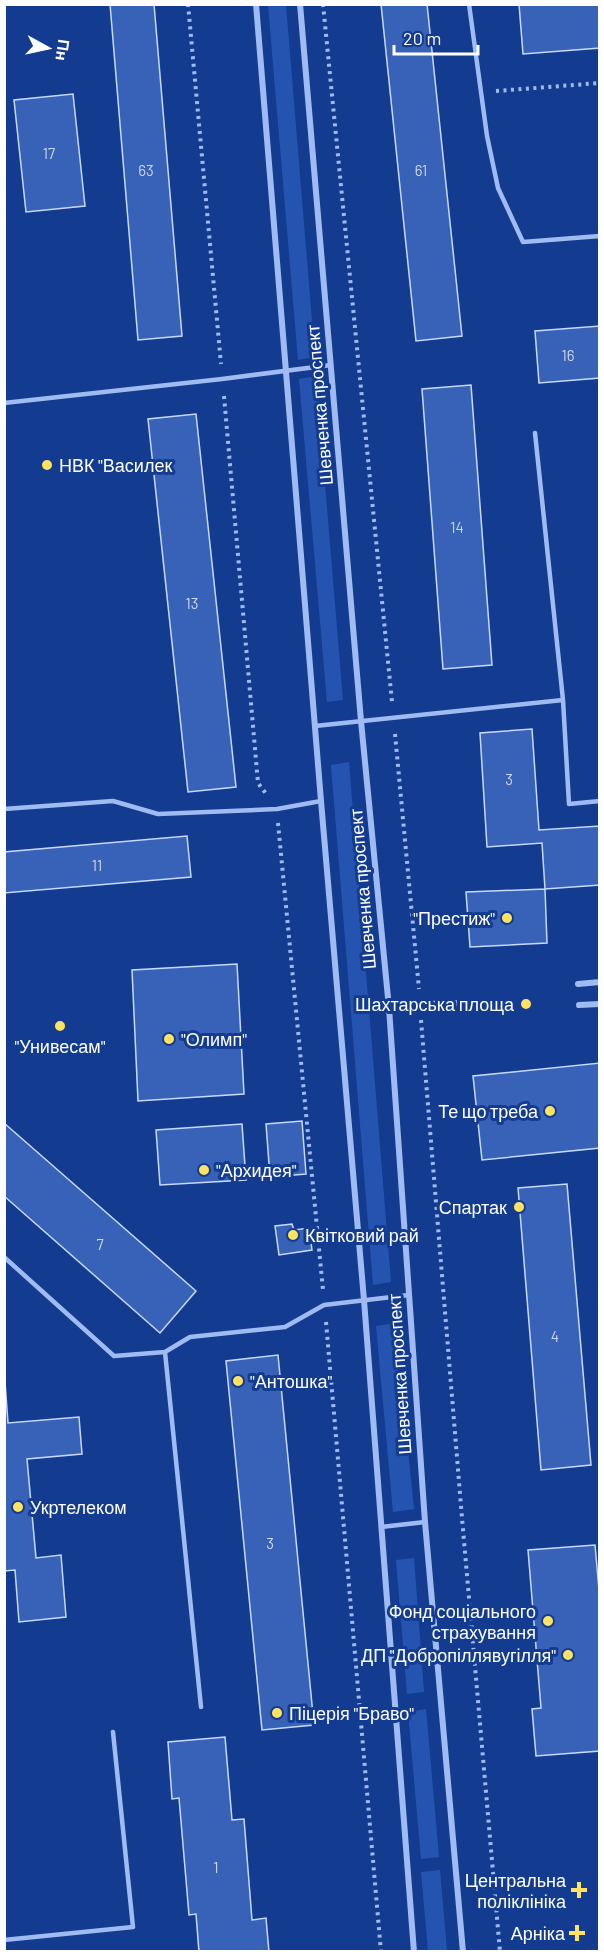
<svg xmlns="http://www.w3.org/2000/svg" width="604" height="1956" font-family="Barlow,sans-serif">
<rect width="100%" height="100%" fill="#133c91"/>
<path fill="#2554b0" d="M 268,5 L 286,5 L 315,357 L 298,360 Z
M 316,376 L 343,700 L 327,702 L 299,379 Z
M 349,762 L 391,1282 L 373,1285 L 331,765 Z
M 395,1323 L 414,1509 L 393,1512 L 376,1326 Z
M 414,1558 L 424,1692 L 407,1694 L 396,1560 Z
M 426,1709 L 439,1857 L 421,1859 L 408,1712 Z
M 440,1870 L 447,1951 L 428,1951 L 421,1872 Z"/>
<path fill="#3762b8" stroke="#c7d9fc" stroke-width="1.5" d="M 110,4 L 154,4 L 182,336 L 138,340 Z
M 381,4 L 427,4 L 462,336 L 416,341 Z
M 519,4 L 600,4 L 600,48 L 523,54 Z
M 73,94 L 85,206 L 26,212 L 14,100 Z
M 600,326 L 600,378 L 539,383 L 535,331 Z
M 471,385 L 492,665 L 443,669 L 422,389 Z
M 196,414 L 236,787 L 188,792 L 148,419 Z
M 532,729 L 539,830 L 600,826 L 600,885 L 545,889 L 542,843 L 487,847 L 480,733 Z
M 187,836 L 191,877 L 4,893 L 4,852 Z
M 545,889 L 547,943 L 470,947 L 466,892 Z
M 237,964 L 244,1094 L 138,1101 L 132,970 Z
M 600,1063 L 600,1148 L 482,1160 L 473,1076 Z
M 302,1121 L 306,1174 L 270,1177 L 266,1124 Z
M 4,1123 L 196,1291 L 160,1333 L 4,1196 Z
M 242,1124 L 246,1180 L 160,1185 L 156,1130 Z
M 567,1184 L 591,1465 L 541,1470 L 518,1188 Z
M 292,1224 L 294,1230 L 309,1228 L 312,1250 L 279,1255 L 275,1226 Z
M 278,1355 L 314,1725 L 262,1730 L 226,1361 Z
M 5,1382 L 8,1423 L 79,1417 L 82,1454 L 27,1459 L 36,1558 L 61,1555 L 66,1617 L 19,1622 L 15,1570 L 4,1571 Z
M 595,1545 L 600,1601 L 600,1751 L 536,1756 L 532,1709 L 541,1708 L 528,1550 Z
M 225,1737 L 232,1820 L 244,1819 L 252,1920 L 266,1918 L 269,1952 L 199,1952 L 196,1914 L 189,1915 L 179,1798 L 172,1799 L 168,1742 Z"/>
<g fill="none" stroke-linecap="round" stroke-linejoin="round">
<path stroke="#9fbbf2" stroke-width="4" stroke-dasharray="3 4.5" stroke-linecap="butt" d="M 188,4 L 221,364
M 323,4 L 392,702
M 496,91 L 600,83
M 224,396 L 258,783 L 267,795
M 395,734 L 419,989
M 278,823 L 323,1290
M 421,1020 L 462,1518 L 500,1952
M 326,1322 L 381,1952"/>
<path stroke="#9fbbf2" stroke-width="4.5" d="M 469,4 L 487,136 L 498,188 L 523,242 L 600,236
M 4,403 L 222,379 L 331,365
M 535,433 L 563,700
M 315,726 L 563,700 L 569,804 L 600,801
M 4,809 L 113,801 L 158,814 L 277,809 L 321,801
M 4,1257 L 114,1356 L 165,1352 L 190,1337 L 285,1327 L 324,1305 L 409,1295
M 165,1352 L 201,1707
M 381,1527 L 425,1522
M 4,1940 L 133,1927 L 113,1732"/>
<path stroke="#9fbbf2" stroke-width="6" d="M 256,4 L 321,801 L 364,1300 L 414,1952
M 300,4 L 361,721 L 389,1008 L 425,1522 L 463,1952
M 578,984 L 600,982
M 579,1005 L 600,1004
M 389,1008 L 420,1004 L 473,1003"/>
</g>
<g fill="#ffe360" stroke="#133c91" stroke-width="2">
<circle cx="47" cy="465" r="6"/>
<circle cx="507" cy="918" r="6"/>
<circle cx="526" cy="1004" r="6"/>
<circle cx="60" cy="1026" r="6"/>
<circle cx="169" cy="1039" r="6"/>
<circle cx="550" cy="1111" r="6"/>
<circle cx="204" cy="1170" r="6"/>
<circle cx="519" cy="1207" r="6"/>
<circle cx="293" cy="1235" r="6"/>
<circle cx="238" cy="1381" r="6"/>
<circle cx="18" cy="1507" r="6"/>
<circle cx="548" cy="1621" r="6"/>
<circle cx="568" cy="1655" r="6"/>
<circle cx="277" cy="1713" r="6"/>
<path d="M576 1881h6v6h6v6h-6v6h-6v-6h-6v-6h6z"/>
<path d="M574 1924h6v6h6v6h-6v6h-6v-6h-6v-6h6z"/>
</g>
<g text-anchor="middle" dominant-baseline="central" stroke-width="6" stroke-linejoin="round" paint-order="stroke">
<g font-size="15" fill="#cdd8ed">
<text x="49" y="153">17</text>
<text x="146" y="170">63</text>
<text x="421" y="170">61</text>
<text x="568" y="355">16</text>
<text x="457" y="527">14</text>
<text x="192" y="603">13</text>
<text x="509" y="779">3</text>
<text x="97" y="865">11</text>
<text x="100" y="1244">7</text>
<text x="555" y="1336">4</text>
<text x="270" y="1543">3</text>
<text x="216" y="1867">1</text>
</g>
<g font-size="18" fill="#fff" stroke="#133c91">
<text transform="translate(319 405) rotate(-95)">Шевченка проспект</text>
<text transform="translate(362 889) rotate(-95)">Шевченка проспект</text>
<text transform="translate(399 1374) rotate(-94)">Шевченка проспект</text>
</g>
<g font-size="18" fill="#fff" stroke="#133c91" text-anchor="end">
<text x="59" y="465" text-anchor="start">НВК "Василек</text>
<text x="495" y="918">"Престиж"</text>
<text x="514" y="1004">Шахтарська площа</text>
<text x="181" y="1039" text-anchor="start">"Олимп"</text>
<text x="60" y="1046" text-anchor="middle">"Унивесам"</text>
<text x="538" y="1111">Те що треба</text>
<text x="216" y="1170" text-anchor="start">"Архидея"</text>
<text x="507" y="1207">Спартак</text>
<text x="305" y="1235" text-anchor="start">Квітковий рай</text>
<text x="250" y="1381" text-anchor="start">"Антошка"</text>
<text x="30" y="1507" text-anchor="start">Укртелеком</text>
<text x="536" y="1611">Фонд соціального<tspan x="536" dy="21">страхування</tspan></text>
<text x="556" y="1655">ДП "Добропіллявугілля"</text>
<text x="289" y="1713" text-anchor="start">Піцерія "Браво"</text>
<text x="566" y="1880">Центральна<tspan x="566" dy="21">поліклініка</tspan></text>
<text x="565" y="1933">Арніка</text>
</g>
</g>
<rect width="604" height="1956" fill="none" stroke="#ffffff" stroke-width="12"/>
<g transform="translate(48 48) rotate(98)" stroke="#133c91" stroke-width="4.5" paint-order="stroke">
<path d="M0-4.5L10 22L0 15L-10 22Z" fill="#ffffff"/>
<text y="-9" font-size="16" font-weight="bold" text-anchor="middle" fill="#ffffff">Пн</text>
</g>
<path d="M394 45v9h84v-9" fill="none" stroke="#ffffff" stroke-width="3"/>
<text x="403" y="45" font-size="18" fill="#ffffff" stroke="#133c91" stroke-width="4.5" paint-order="stroke">20 m</text>
</svg>
